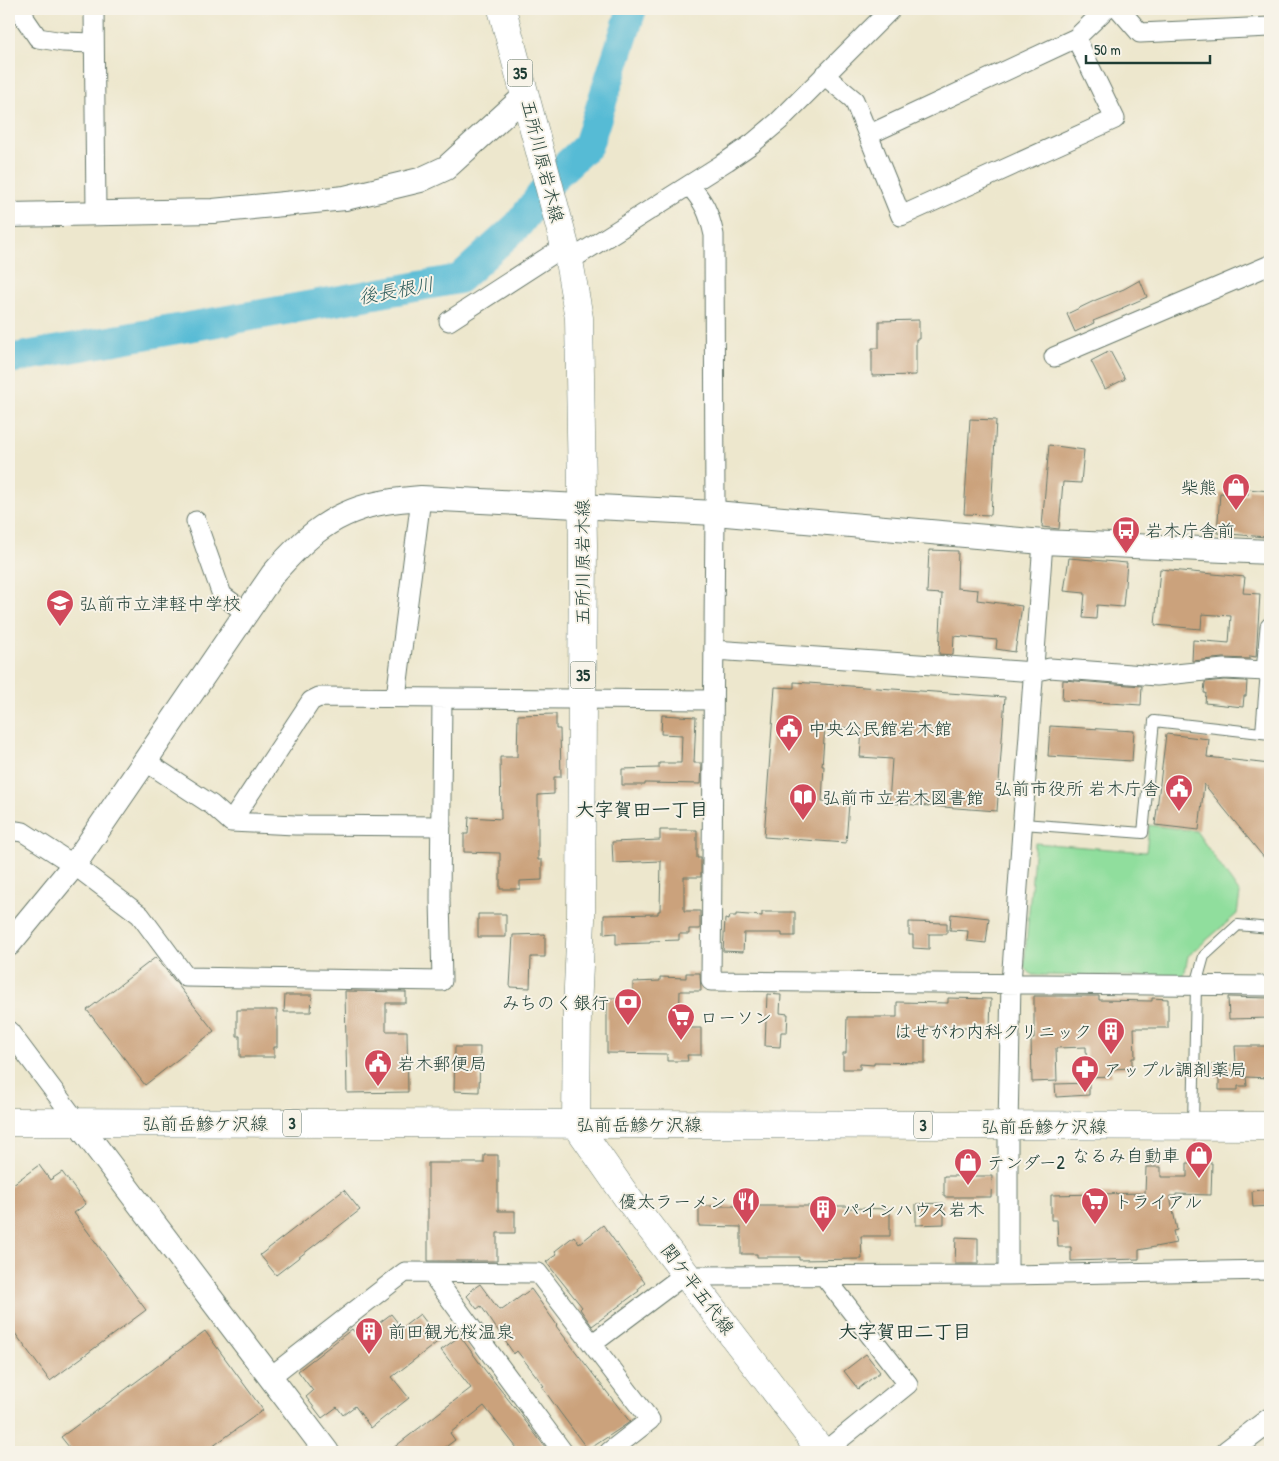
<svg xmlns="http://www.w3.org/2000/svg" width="1279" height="1461" font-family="'Patrick Hand','Klee One',sans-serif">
<rect width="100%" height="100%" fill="#f7f3e8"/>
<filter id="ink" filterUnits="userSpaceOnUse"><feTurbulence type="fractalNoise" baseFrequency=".02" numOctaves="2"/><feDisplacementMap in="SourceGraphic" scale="10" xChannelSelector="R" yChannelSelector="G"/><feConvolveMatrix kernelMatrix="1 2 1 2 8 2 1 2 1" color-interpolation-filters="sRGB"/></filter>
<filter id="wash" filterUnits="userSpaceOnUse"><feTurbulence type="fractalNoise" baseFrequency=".0096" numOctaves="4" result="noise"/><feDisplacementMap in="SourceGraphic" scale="20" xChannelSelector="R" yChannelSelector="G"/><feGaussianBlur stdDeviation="1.12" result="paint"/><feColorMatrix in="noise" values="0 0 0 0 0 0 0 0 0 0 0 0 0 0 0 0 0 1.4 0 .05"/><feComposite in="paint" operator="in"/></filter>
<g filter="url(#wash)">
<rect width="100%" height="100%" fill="#ede7cd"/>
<path fill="#90de9d" stroke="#588e68" d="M 1149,825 L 1196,831 L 1240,894 L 1237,914 L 1188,956 L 1184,977 L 1032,975 L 1024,967 L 1035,843 L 1146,852 Z"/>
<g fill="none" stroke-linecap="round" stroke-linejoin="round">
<path stroke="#57bbd5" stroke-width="30" d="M 9,359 L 459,279 L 518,225 L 556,175 L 588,145 L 632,9"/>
</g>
<g id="blocks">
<path fill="#cba27b" d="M 1140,280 L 1147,297 L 1122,308 L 1123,309 L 1093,321 L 1094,323 L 1075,332 L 1067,314 L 1096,300 L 1124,289 Z
M 919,320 L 919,339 L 916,339 L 916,375 L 872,376 L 872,348 L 879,348 L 879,321 Z
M 1110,351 L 1125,379 L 1105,389 L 1091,361 Z
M 970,419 L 996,420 L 991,515 L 964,514 Z
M 1049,445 L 1084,450 L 1081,483 L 1063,482 L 1059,529 L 1042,527 Z
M 1248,489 L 1269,491 L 1266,537 L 1217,533 L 1220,493 L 1248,495 Z
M 929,550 L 958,551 L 957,588 L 978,590 L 977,600 L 1022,606 L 1015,652 L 996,649 L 997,640 L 954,636 L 953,655 L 939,654 L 942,594 L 927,593 Z
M 1069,558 L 1127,563 L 1123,607 L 1097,605 L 1096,619 L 1083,618 L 1085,593 L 1064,591 Z
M 1160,569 L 1245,577 L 1243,593 L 1260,594 L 1256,657 L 1250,656 L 1250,659 L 1223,658 L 1192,661 L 1193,640 L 1229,643 L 1231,616 L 1202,614 L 1201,629 L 1155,625 Z
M 1063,680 L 1142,686 L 1141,705 L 1062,700 Z
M 1224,680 L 1247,681 L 1246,696 L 1244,696 L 1243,707 L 1205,703 L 1206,693 L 1204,693 L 1205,682 Z
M 794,682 L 1005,697 L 997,811 L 889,803 L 892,759 L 860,757 L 862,729 L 825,726 L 822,766 L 824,766 L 822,801 L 849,803 L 846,843 L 764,837 L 775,687 L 794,688 Z
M 556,714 L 556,729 L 560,729 L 561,777 L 554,777 L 554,794 L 538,795 L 538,860 L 542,860 L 542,880 L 520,881 L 520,889 L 500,889 L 500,853 L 464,852 L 464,834 L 468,834 L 469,817 L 501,819 L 500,757 L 517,757 L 518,715 Z
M 662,715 L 696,717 L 694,763 L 702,763 L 701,784 L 645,783 L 645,785 L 622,785 L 622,769 L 659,768 L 659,763 L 681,763 L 682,735 L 661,734 Z
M 1050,726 L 1134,731 L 1132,761 L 1048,756 Z
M 1166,734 L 1209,739 L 1207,757 L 1270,764 L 1270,865 L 1204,784 L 1199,830 L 1155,825 Z
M 660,830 L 697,830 L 697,858 L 701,858 L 701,877 L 684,877 L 684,911 L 700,911 L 700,929 L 689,929 L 689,934 L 679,934 L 679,940 L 650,941 L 650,943 L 616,944 L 616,933 L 604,934 L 604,915 L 658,914 L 658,911 L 660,911 L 661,861 L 613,863 L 612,842 L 660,840 Z
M 762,912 L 795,912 L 795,936 L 782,936 L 782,933 L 744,933 L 743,952 L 723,951 L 725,919 L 729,920 L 730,916 L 736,916 L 736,914 L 762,916 Z
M 478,914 L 506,914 L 506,937 L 478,937 Z
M 951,914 L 989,918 L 986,943 L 967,941 L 968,931 L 950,930 Z
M 909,922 L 947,923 L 947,934 L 929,934 L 929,949 L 913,948 L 913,935 L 909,935 Z
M 545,934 L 545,957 L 531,957 L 530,988 L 510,987 L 513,935 Z
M 156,957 L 214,1031 L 145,1085 L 87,1010 Z
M 686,973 L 700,973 L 701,991 L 680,991 L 679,1028 L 701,1028 L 701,1055 L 687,1055 L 688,1061 L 667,1061 L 667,1054 L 607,1053 L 607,998 L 633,998 L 633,982 L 660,981 L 660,977 L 686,978 Z
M 345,991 L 406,992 L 406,1003 L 386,1003 L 386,1031 L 407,1031 L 408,1092 L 347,1093 Z
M 767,994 L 781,995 L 780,1013 L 788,1014 L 787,1032 L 781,1032 L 780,1047 L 765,1046 Z
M 285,995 L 312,995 L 311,1012 L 284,1012 Z
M 1034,996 L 1099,996 L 1099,1000 L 1152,1001 L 1152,998 L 1168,999 L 1168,1028 L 1134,1028 L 1135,1058 L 1132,1058 L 1132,1068 L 1110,1069 L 1111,1076 L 1087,1077 L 1086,1047 L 1056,1048 L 1057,1081 L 1032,1082 L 1031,1039 L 1034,1039 Z
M 1228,997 L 1270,998 L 1270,1018 L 1229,1019 Z
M 948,998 L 991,999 L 990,1027 L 925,1027 L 925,1063 L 874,1062 L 874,1065 L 860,1064 L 860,1069 L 843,1069 L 843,1053 L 846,1053 L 847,1017 L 897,1017 L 897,1002 L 948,1003 Z
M 237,1010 L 277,1010 L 277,1047 L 274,1047 L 274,1057 L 240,1057 L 240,1036 L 237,1036 Z
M 1235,1046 L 1270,1046 L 1270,1078 L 1246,1077 L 1247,1086 L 1238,1086 L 1238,1090 L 1219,1090 L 1219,1077 L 1210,1077 L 1210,1065 L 1236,1065 Z
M 455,1047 L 480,1047 L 479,1092 L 454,1091 Z
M 1089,1083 L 1089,1095 L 1056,1097 L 1055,1084 Z
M 484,1155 L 498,1155 L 498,1211 L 515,1211 L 515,1233 L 497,1233 L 497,1261 L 428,1261 L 428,1163 L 484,1163 Z
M 1187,1163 L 1212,1163 L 1211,1195 L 1176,1194 L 1176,1196 L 1170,1196 L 1177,1230 L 1173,1231 L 1176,1243 L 1139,1250 L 1139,1259 L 1071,1261 L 1071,1247 L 1058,1247 L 1057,1220 L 1051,1220 L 1051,1195 L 1145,1193 L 1146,1167 L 1161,1167 L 1161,1177 L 1187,1177 Z
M 39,1165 L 50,1180 L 62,1172 L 86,1204 L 74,1213 L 146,1310 L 50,1381 L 9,1325 L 9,1187 Z
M 944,1176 L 992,1176 L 991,1197 L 944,1197 Z
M 1270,1189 L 1270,1206 L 1253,1207 L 1252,1191 Z
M 344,1190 L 360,1210 L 276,1275 L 260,1255 Z
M 944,1203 L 944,1224 L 916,1225 L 916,1204 Z
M 699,1206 L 848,1206 L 848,1208 L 890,1209 L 890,1236 L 861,1236 L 862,1259 L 799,1260 L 799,1257 L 757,1257 L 757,1254 L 741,1254 L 741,1227 L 699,1226 Z
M 603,1225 L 645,1283 L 638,1289 L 639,1291 L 592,1326 L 580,1309 L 582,1307 L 546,1262 L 557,1254 L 555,1251 L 574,1236 L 579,1244 Z
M 956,1237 L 978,1238 L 978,1264 L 955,1264 Z
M 480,1284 L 499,1310 L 501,1309 L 502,1310 L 531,1289 L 557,1325 L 556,1326 L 630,1422 L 588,1450 L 559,1411 L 542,1387 L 544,1386 L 517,1351 L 514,1354 L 481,1306 L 477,1309 L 467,1296 L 471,1292 L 470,1291 Z
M 391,1314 L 402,1328 L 420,1314 L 440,1340 L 392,1377 L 409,1398 L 371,1428 L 355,1406 L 343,1415 L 337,1407 L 322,1418 L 306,1397 L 313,1391 L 298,1371 L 352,1329 L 359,1338 Z
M 205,1331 L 263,1410 L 205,1452 L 73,1452 L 61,1437 Z
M 460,1336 L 484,1369 L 523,1418 L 549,1452 L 520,1452 L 484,1406 L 450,1433 L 455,1440 L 439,1452 L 388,1452 L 471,1388 L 441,1350 Z
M 866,1354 L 880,1372 L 858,1389 L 844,1371 Z"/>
</g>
</g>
<g filter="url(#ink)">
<use href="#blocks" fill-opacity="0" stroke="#67786a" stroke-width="1"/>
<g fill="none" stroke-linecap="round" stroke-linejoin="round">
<g stroke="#67786a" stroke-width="12">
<path id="service" d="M 1261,733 L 1266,671
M 1023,824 L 1143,833 L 1154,721 L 1270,734
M 1193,1125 L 1196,985 L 1204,956 L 1238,925 L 1270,928"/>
</g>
<g stroke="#67786a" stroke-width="21">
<path id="minor" d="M 23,9 L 25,19 L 38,38 L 63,42 L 94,43
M 94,9 L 96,212
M 1119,9 L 1140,33 L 1270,27
M 824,75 L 854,100 L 901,216 L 1115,119 L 1076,38
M 868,135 L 1076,38 L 1106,9
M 689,185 C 704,202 709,212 714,235 L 715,513 L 711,981 L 1270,986
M 569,261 L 727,161 L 753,143 L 779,121 L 891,9
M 449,321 L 565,246
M 1054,357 L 1270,265
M 196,521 L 222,595 L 246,613
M 714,650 L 1034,672 L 1050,668 L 1157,676 L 1224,669 L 1266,671 L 1270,627
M 396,697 L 421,498
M 145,761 L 212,805 L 231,822 L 295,825 L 441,826
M 231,822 L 311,701 L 319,697 L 713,700
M 9,830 L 23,832 L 74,865 L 140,915 L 186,977 L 442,981 L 440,899 L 442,698
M 9,1031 L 78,1123
M 431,1273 L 563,1452
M 1008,1275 L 1008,1125 L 1011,983 L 1043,542
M 592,1344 L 676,1281 L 688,1276 L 1008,1275 L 1270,1270
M 270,1377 L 405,1272 L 538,1273 L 650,1420 L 609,1452
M 824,1452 L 908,1384 L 824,1276"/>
</g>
<g stroke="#67786a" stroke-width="26">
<path id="tertiary" d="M 9,215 L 213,211 L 345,198 L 420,180 L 446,168 L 526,95
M 9,944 L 74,865 L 273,574 C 305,537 335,510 386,502 C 398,500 409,499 421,498 L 715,513 L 1043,542 L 1270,552
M 78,1123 L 327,1452
M 1228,1452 L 1270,1420"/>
</g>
<g stroke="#67786a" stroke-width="29">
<path id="secondary" d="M 576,1124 L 629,1200 L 822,1452"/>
</g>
<g stroke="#67786a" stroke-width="29">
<path id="primary" d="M 502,9 L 569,261 L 579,318 L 583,545 L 582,699 L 581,920 L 577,1010 L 576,1124
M 9,1122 L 1270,1126"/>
</g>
<use href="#service" stroke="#fff" stroke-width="10"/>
<use href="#minor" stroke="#fff" stroke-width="19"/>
<use href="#tertiary" stroke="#fff" stroke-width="24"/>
<use href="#secondary" stroke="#fff" stroke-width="28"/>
<use href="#primary" stroke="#fff" stroke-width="28"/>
</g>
</g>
<defs>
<g id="shop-pin" transform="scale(1.4375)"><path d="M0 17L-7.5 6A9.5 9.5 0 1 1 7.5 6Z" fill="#d1495b" stroke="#f7f3e8"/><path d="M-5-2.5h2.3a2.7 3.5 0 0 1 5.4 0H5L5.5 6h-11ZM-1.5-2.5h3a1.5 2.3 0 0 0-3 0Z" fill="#fff"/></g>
<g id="bus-pin" transform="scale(1.4375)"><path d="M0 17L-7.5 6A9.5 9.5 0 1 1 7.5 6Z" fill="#d1495b" stroke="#f7f3e8"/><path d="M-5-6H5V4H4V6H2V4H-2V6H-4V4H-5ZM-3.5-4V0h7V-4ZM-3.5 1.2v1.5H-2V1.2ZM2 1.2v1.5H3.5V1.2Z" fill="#fff"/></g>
<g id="school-pin" transform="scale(1.4375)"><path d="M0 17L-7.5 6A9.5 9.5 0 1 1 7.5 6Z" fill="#d1495b" stroke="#f7f3e8"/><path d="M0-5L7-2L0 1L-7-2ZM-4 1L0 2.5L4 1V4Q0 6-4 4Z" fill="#fff"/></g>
<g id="civic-pin" transform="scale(1.4375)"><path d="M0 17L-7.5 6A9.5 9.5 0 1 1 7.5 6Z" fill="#d1495b" stroke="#f7f3e8"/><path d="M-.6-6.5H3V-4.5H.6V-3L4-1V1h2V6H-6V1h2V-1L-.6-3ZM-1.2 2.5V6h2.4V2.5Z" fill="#fff"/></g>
<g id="library-pin" transform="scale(1.4375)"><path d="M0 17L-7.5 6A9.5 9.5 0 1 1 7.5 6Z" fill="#d1495b" stroke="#f7f3e8"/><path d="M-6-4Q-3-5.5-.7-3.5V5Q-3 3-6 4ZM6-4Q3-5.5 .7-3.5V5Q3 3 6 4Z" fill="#fff"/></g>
<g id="bank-pin" transform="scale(1.4375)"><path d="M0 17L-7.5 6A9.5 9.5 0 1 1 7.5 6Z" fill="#d1495b" stroke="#f7f3e8"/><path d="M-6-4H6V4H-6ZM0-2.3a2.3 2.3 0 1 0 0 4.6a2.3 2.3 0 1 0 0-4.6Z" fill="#fff"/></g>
<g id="supermarket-pin" transform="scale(1.4375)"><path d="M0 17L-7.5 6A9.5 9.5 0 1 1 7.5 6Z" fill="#d1495b" stroke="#f7f3e8"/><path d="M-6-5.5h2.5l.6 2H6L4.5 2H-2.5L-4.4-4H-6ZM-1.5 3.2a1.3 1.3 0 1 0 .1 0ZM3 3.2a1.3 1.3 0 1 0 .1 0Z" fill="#fff"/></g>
<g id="building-pin" transform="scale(1.4375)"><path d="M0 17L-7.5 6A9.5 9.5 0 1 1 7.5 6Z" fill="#d1495b" stroke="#f7f3e8"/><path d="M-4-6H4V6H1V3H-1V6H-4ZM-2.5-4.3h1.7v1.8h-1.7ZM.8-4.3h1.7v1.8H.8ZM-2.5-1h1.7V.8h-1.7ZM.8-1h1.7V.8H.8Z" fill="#fff"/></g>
<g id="pharmacy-pin" transform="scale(1.4375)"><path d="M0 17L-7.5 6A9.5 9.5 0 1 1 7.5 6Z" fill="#d1495b" stroke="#f7f3e8"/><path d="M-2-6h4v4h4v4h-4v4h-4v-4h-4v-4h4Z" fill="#fff"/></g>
<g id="restaurant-pin" transform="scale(1.4375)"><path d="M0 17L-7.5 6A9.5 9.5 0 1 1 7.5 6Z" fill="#d1495b" stroke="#f7f3e8"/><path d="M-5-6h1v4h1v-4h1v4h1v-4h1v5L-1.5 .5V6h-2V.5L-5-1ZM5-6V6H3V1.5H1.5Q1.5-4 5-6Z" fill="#fff"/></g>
</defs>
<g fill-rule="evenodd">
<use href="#shop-pin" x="1236" y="487"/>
<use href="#bus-pin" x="1126" y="530"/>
<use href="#school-pin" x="60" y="603"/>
<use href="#civic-pin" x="789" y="728"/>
<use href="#civic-pin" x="1179" y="788"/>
<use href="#library-pin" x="803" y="797"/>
<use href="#bank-pin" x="628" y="1002"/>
<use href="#supermarket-pin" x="681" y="1017"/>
<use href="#building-pin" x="1111" y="1031"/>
<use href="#civic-pin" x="378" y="1063"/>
<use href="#pharmacy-pin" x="1085" y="1069"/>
<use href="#shop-pin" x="1199" y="1155"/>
<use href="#shop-pin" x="968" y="1162"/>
<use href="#restaurant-pin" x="746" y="1201"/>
<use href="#supermarket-pin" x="1095" y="1201"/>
<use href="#building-pin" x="823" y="1209"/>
<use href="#building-pin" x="369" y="1331"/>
</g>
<g text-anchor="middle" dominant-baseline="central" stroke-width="4" stroke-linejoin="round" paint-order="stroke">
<g fill="#f7f3e8" stroke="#60746a" stroke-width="1">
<rect x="507.5" y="59.5" width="25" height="27" rx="4"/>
<rect x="570.5" y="661.5" width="25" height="27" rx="4"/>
<rect x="283" y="1109.5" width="18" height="27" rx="4"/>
<rect x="914" y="1111.5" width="18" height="27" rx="4"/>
</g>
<g font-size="16" font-weight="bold" fill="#1f3d34">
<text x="520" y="73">35</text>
<text x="583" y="675">35</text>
<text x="292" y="1123">3</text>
<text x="923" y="1125">3</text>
</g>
<g font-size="18" fill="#1f3d34" stroke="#f7f3e8">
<text transform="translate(543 161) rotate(76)">五所川原岩木線</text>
<text transform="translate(582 562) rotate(-90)">五所川原岩木線</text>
<text x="205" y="1123">弘前岳鰺ケ沢線</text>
<text x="639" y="1124">弘前岳鰺ケ沢線</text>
<text x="1044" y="1126">弘前岳鰺ケ沢線</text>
<text transform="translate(698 1289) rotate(53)">関ケ平五代線</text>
</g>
<g font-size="18" fill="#1f3d34" stroke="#f7f3e8" text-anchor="start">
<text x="1217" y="487" text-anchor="end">柴熊</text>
<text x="1145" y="530">岩木庁舎前</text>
<text x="79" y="603">弘前市立津軽中学校</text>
<text x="808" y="728">中央公民館岩木館</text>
<text x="1160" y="788" text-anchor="end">弘前市役所 岩木庁舎</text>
<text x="822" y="797">弘前市立岩木図書館</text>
<text x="609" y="1002" text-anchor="end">みちのく銀行</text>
<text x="700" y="1017">ローソン</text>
<text x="1092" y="1031" text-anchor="end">はせがわ内科クリニック</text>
<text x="397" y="1063">岩木郵便局</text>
<text x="1104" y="1069">アップル調剤薬局</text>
<text x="1180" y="1155" text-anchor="end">なるみ自動車</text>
<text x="987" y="1162">テンダー2</text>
<text x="727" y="1201" text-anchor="end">優太ラーメン</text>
<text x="1114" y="1201">トライアル</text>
<text x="842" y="1209">パインハウス岩木</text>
<text x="388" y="1331">前田観光桜温泉</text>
</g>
<g font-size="19" font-style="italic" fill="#2d5c5c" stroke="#f7f3e8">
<text transform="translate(396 290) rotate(-10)">後長根川</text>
</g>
<g font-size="19" font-weight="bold" fill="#1f3d34" stroke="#f7f3e8">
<text x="642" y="809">大字賀田一丁目</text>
<text x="905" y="1331">大字賀田二丁目</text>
</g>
</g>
<rect width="1279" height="1461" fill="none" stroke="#f7f3e8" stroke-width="30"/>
<path d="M1086 55v8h124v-8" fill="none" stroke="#1f3d34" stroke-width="2.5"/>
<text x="1094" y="55" font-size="15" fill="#1f3d34" stroke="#f7f3e8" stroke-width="4" paint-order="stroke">50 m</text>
</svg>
